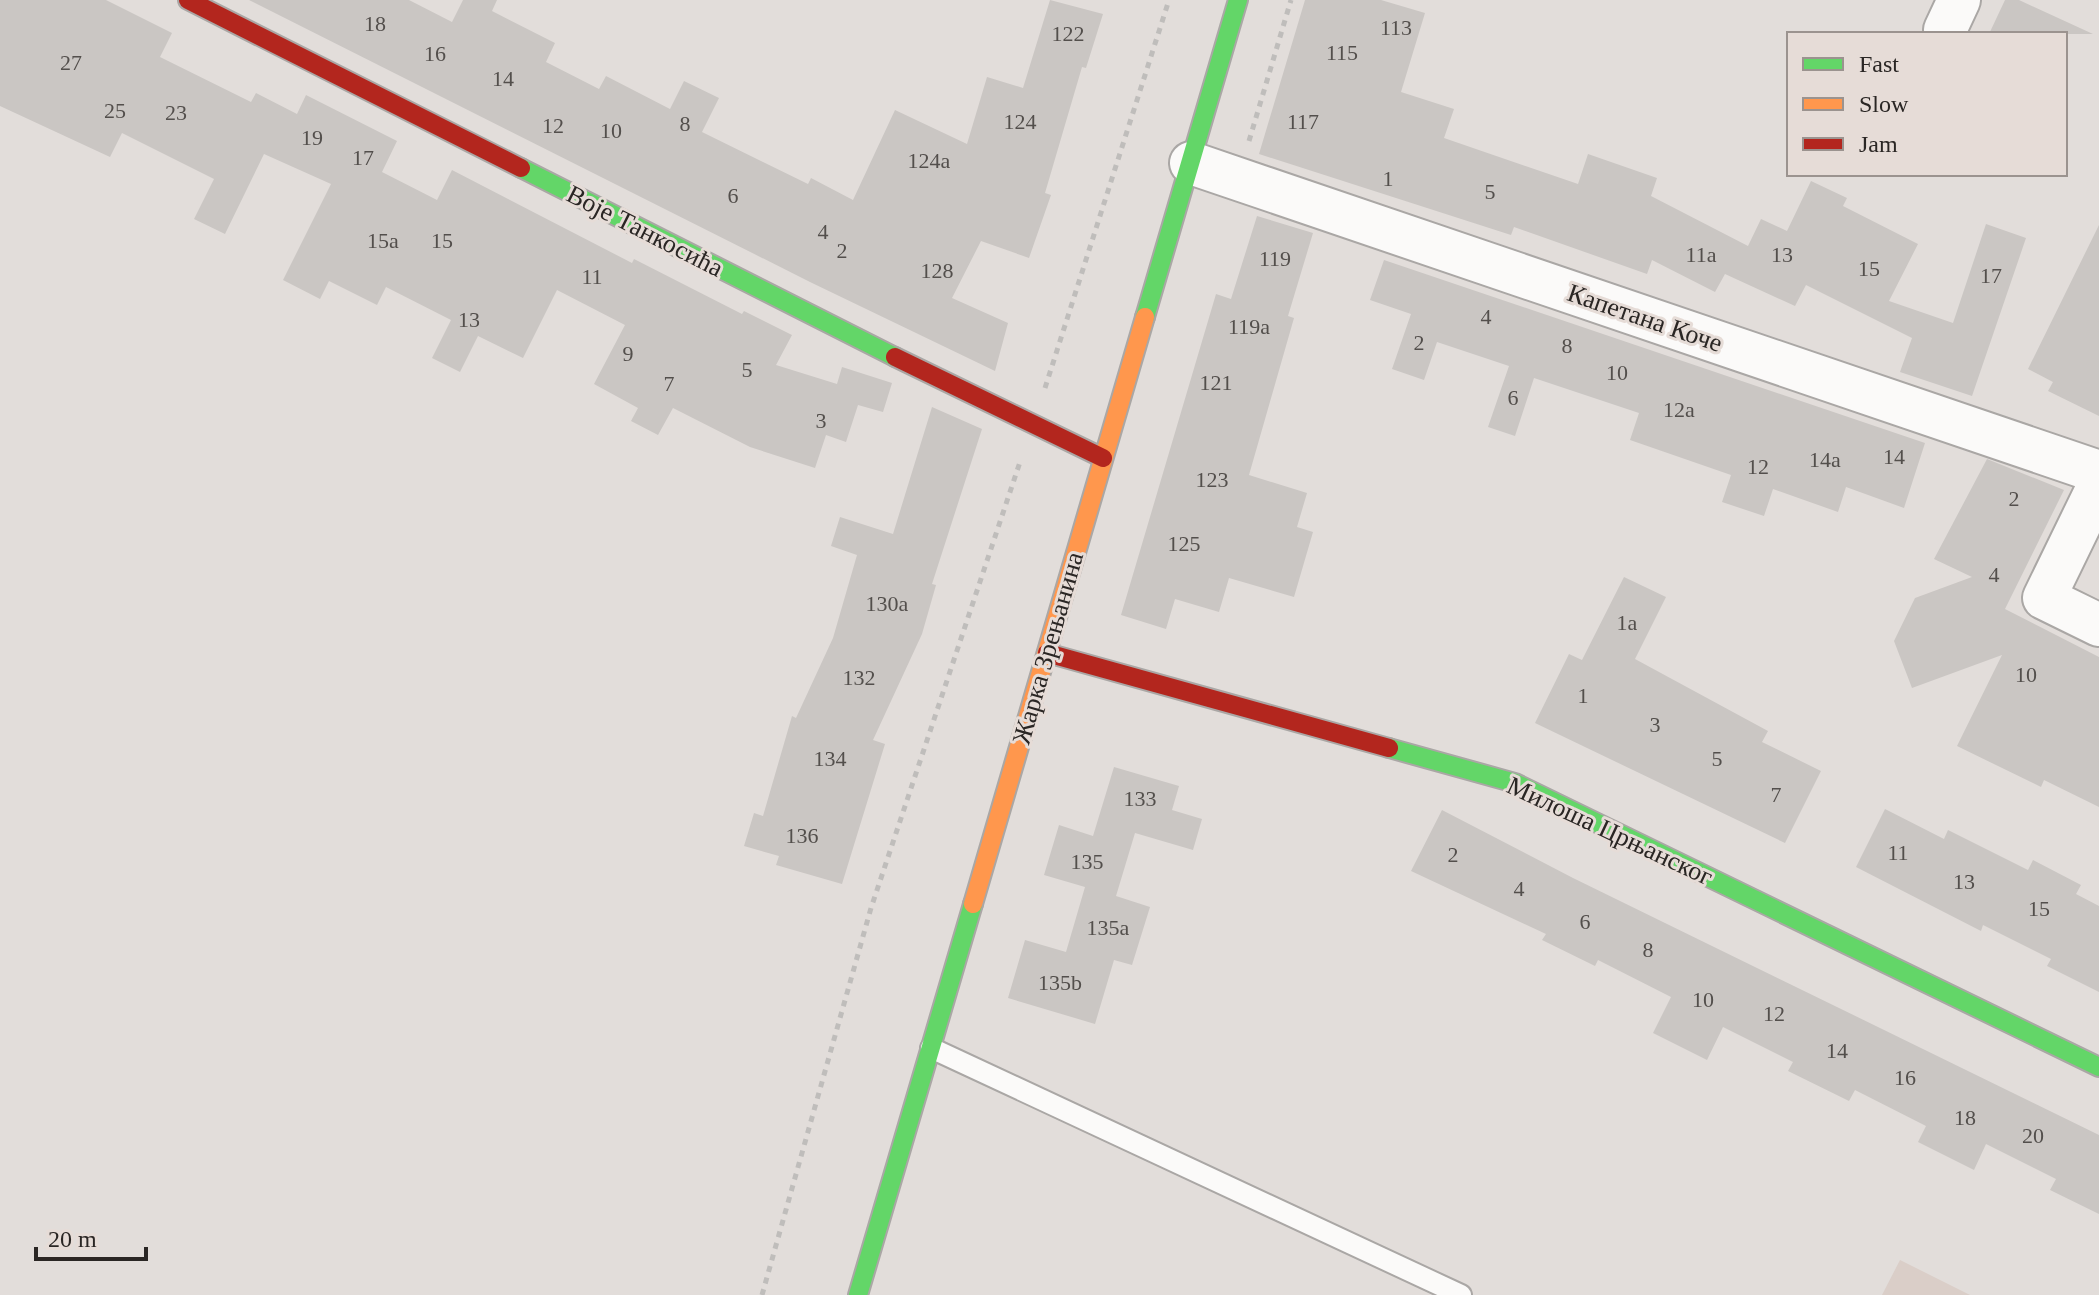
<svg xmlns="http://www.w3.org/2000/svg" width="2099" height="1295" font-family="'Times New Roman',serif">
<rect width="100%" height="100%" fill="#e2ddda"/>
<path fill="#dacec8" d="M 1900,1260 L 1970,1295 L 1882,1295 Z"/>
<path fill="#cac6c3" d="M 0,0 L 106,0 L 172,33 L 160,57 L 251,102 L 256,93 L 297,114 L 306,95 L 397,141 L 382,172 L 437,200 L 452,170 L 632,263 L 634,259 L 742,314 L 744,311 L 792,335 L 776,365 L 837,384 L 842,367 L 892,383 L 883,412 L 858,405 L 846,442 L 826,435 L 815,468 L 750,447 L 673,408 L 658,435 L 631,421 L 638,408 L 594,384 L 625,325 L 557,290 L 523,358 L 478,336 L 460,372 L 432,358 L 451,320 L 386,287 L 377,305 L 329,281 L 320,299 L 283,280 L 331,184 L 264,154 L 225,234 L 194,219 L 214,179 L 122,133 L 110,157 L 0,106 Z
M 249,0 L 409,0 L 452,22 L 463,0 L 497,0 L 492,11 L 555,43 L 546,62 L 599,89 L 606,76 L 670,109 L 684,81 L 719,98 L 702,132 L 808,184 L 811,178 L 853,200 L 895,110 L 967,144 L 987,77 L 1023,88 L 1050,0 L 1103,14 L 1086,68 L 1082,67 L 1045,193 L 1051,195 L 1029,258 L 981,241 L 952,298 L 1008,323 L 995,371 L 810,282 Z
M 1305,0 L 1381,0 L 1425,13 L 1401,92 L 1454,109 L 1444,138 L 1578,184 L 1588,154 L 1657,178 L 1651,196 L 1748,246 L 1761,219 L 1787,231 L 1811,181 L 1847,198 L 1843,206 L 1918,244 L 1889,301 L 1953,323 L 1986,224 L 2026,238 L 1972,396 L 1900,372 L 1912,338 L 1806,285 L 1795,306 L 1725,274 L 1715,292 L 1652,260 L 1647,274 L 1514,227 L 1511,235 L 1259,154 Z
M 2005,0 L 2019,0 L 2093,34 L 1989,34 Z
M 1257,216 L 1313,233 L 1288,316 L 1294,318 L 1249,475 L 1307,493 L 1297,527 L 1313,532 L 1294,597 L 1229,578 L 1219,612 L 1175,599 L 1166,629 L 1121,615 L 1216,294 L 1231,299 Z
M 2099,225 L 2099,416 L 2048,391 L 2053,382 L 2028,369 Z
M 1384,260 L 1925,443 L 1904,508 L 1846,487 L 1838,512 L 1773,489 L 1764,516 L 1722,502 L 1731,475 L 1630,440 L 1639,413 L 1534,378 L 1515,436 L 1488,427 L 1509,366 L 1437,342 L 1424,380 L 1392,369 L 1411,314 L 1370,300 Z
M 932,407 L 982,429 L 932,584 L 936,585 L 922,634 L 873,740 L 885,744 L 842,884 L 776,865 L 779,856 L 744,846 L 754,813 L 763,816 L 792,716 L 796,718 L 833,638 L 857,555 L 831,546 L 840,517 L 893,534 Z
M 1987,459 L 2064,490 L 2005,609 L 2099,657 L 2099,807 L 2044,780 L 2041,787 L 1957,746 L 2002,655 L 1912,688 L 1894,641 L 1915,598 L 1972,577 L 1934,559 Z
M 1624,577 L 1666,597 L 1635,659 L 1768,731 L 1762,742 L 1821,771 L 1785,843 L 1535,723 L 1569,654 L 1582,660 Z
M 1114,767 L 1179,786 L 1172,810 L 1202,819 L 1193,850 L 1135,833 L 1116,896 L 1150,907 L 1132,965 L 1114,960 L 1095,1024 L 1008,998 L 1025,940 L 1066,952 L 1085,887 L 1044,875 L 1059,825 L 1093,836 Z
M 1885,809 L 1944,839 L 1948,830 L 2028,870 L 2033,860 L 2081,885 L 2076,894 L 2099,906 L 2099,992 L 2047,966 L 2051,959 L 1983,925 L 1981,931 L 1856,867 Z
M 1442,810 L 1573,878 L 2099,1135 L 2099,1214 L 2050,1190 L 2056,1179 L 1986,1144 L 1974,1170 L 1918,1142 L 1926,1126 L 1855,1090 L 1849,1101 L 1788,1071 L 1793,1062 L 1723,1027 L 1707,1060 L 1653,1033 L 1671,997 L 1598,960 L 1595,966 L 1542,940 L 1546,934 L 1411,871 Z"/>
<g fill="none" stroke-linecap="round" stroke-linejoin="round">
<g stroke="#aaa7a5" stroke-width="24">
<path id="lane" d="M 931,1048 L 1461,1295"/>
</g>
<g stroke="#aaa7a5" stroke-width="46">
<path id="street" d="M 1945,30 L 1959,0
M 1191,163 L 2099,472
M 2099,485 L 2044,598 L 2099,625"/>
</g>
<g stroke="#aaa7a5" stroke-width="22">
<path id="fast" d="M 521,168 L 895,357
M 1145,317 L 1238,0
M 1389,748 L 1515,783 L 2099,1067
M 858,1295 L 973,904"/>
</g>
<g stroke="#aaa7a5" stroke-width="22">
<path id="slow" d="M 973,904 L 1145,317"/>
</g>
<g stroke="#aaa7a5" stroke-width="22">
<path id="jam" d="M 188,0 L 521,168
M 895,357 L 1103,458
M 1047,653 L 1389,748"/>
</g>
<path stroke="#bfbdbb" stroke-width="5" stroke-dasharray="6 6" stroke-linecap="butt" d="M 1249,141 L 1291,0
M 1045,388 L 1169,0
M 762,1295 L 871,908 L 1020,462"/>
<use href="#lane" stroke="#fbfaf9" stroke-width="20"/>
<use href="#street" stroke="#fbfaf9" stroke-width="42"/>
<use href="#fast" stroke="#63d668" stroke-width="18"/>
<use href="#slow" stroke="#ff974d" stroke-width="18"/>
<use href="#jam" stroke="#b3261e" stroke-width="18"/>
</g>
<g text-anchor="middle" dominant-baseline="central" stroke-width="6" stroke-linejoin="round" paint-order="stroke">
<g font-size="22" fill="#534f4c">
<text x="375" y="23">18</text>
<text x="1396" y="27">113</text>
<text x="1068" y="33">122</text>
<text x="1342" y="52">115</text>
<text x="435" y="53">16</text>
<text x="71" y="62">27</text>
<text x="503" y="78">14</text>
<text x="115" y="110">25</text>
<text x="176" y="112">23</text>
<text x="1020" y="121">124</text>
<text x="1303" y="121">117</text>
<text x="685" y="123">8</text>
<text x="553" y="125">12</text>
<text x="611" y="130">10</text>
<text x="312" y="137">19</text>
<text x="363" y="157">17</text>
<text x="929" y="160">124a</text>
<text x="1388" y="178">1</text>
<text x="1490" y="191">5</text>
<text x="733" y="195">6</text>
<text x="823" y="231">4</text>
<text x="383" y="240">15a</text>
<text x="442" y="240">15</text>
<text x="842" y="250">2</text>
<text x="1701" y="254">11a</text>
<text x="1782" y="254">13</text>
<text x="1275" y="258">119</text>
<text x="1869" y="268">15</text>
<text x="937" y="270">128</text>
<text x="1991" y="275">17</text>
<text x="592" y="276">11</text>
<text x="1486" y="316">4</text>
<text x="469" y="319">13</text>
<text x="1249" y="326">119а</text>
<text x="1419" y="342">2</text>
<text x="1567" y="345">8</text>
<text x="628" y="353">9</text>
<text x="747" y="369">5</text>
<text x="1617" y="372">10</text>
<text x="1216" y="382">121</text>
<text x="669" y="383">7</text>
<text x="1513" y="397">6</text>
<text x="1679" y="409">12a</text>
<text x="821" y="420">3</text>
<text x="1894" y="456">14</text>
<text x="1825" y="459">14a</text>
<text x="1758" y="466">12</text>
<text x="1212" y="479">123</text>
<text x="2014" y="498">2</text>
<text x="1184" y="543">125</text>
<text x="1994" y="574">4</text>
<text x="887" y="603">130a</text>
<text x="1627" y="622">1a</text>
<text x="2026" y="674">10</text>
<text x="859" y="677">132</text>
<text x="1583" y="695">1</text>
<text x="1655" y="724">3</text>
<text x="830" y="758">134</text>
<text x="1717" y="758">5</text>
<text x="1776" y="794">7</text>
<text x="1140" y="798">133</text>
<text x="802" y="835">136</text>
<text x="1898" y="852">11</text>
<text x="1453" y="854">2</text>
<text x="1087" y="861">135</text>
<text x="1964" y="881">13</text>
<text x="1519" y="888">4</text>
<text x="2039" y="908">15</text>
<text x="1585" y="921">6</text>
<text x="1108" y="927">135a</text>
<text x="1648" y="949">8</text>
<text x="1060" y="982">135b</text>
<text x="1703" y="999">10</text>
<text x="1774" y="1013">12</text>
<text x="1837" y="1050">14</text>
<text x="1905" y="1077">16</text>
<text x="1965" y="1117">18</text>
<text x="2033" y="1135">20</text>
</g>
<g font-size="26" fill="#2a2624" stroke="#e6dcd7">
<text transform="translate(645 231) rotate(27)">Воје Танкосића</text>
<text transform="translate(1645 318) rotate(19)">Капетана Коче</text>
<text transform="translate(1048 648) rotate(-74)">Жарка Зрењанина</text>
<text transform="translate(1610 831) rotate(25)">Милоша Црњанског</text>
</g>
</g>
<rect x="1787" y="32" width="280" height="144" fill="#e6dcd7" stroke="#9b938f" stroke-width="2"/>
<rect x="1803" y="58" width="40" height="12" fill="#63d668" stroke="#9b938f" stroke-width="2"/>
<text x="1859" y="72" font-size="24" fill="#2a2624">Fast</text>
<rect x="1803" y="98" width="40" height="12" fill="#ff974d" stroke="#9b938f" stroke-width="2"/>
<text x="1859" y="112" font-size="24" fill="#2a2624">Slow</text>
<rect x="1803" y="138" width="40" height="12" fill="#b3261e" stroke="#9b938f" stroke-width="2"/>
<text x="1859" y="152" font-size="24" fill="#2a2624">Jam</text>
<path d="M36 1247v12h110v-12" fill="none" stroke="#2a2624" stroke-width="4"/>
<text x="48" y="1247" font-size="24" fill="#2a2624" stroke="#e6dcd7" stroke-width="6" paint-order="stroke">20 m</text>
</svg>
